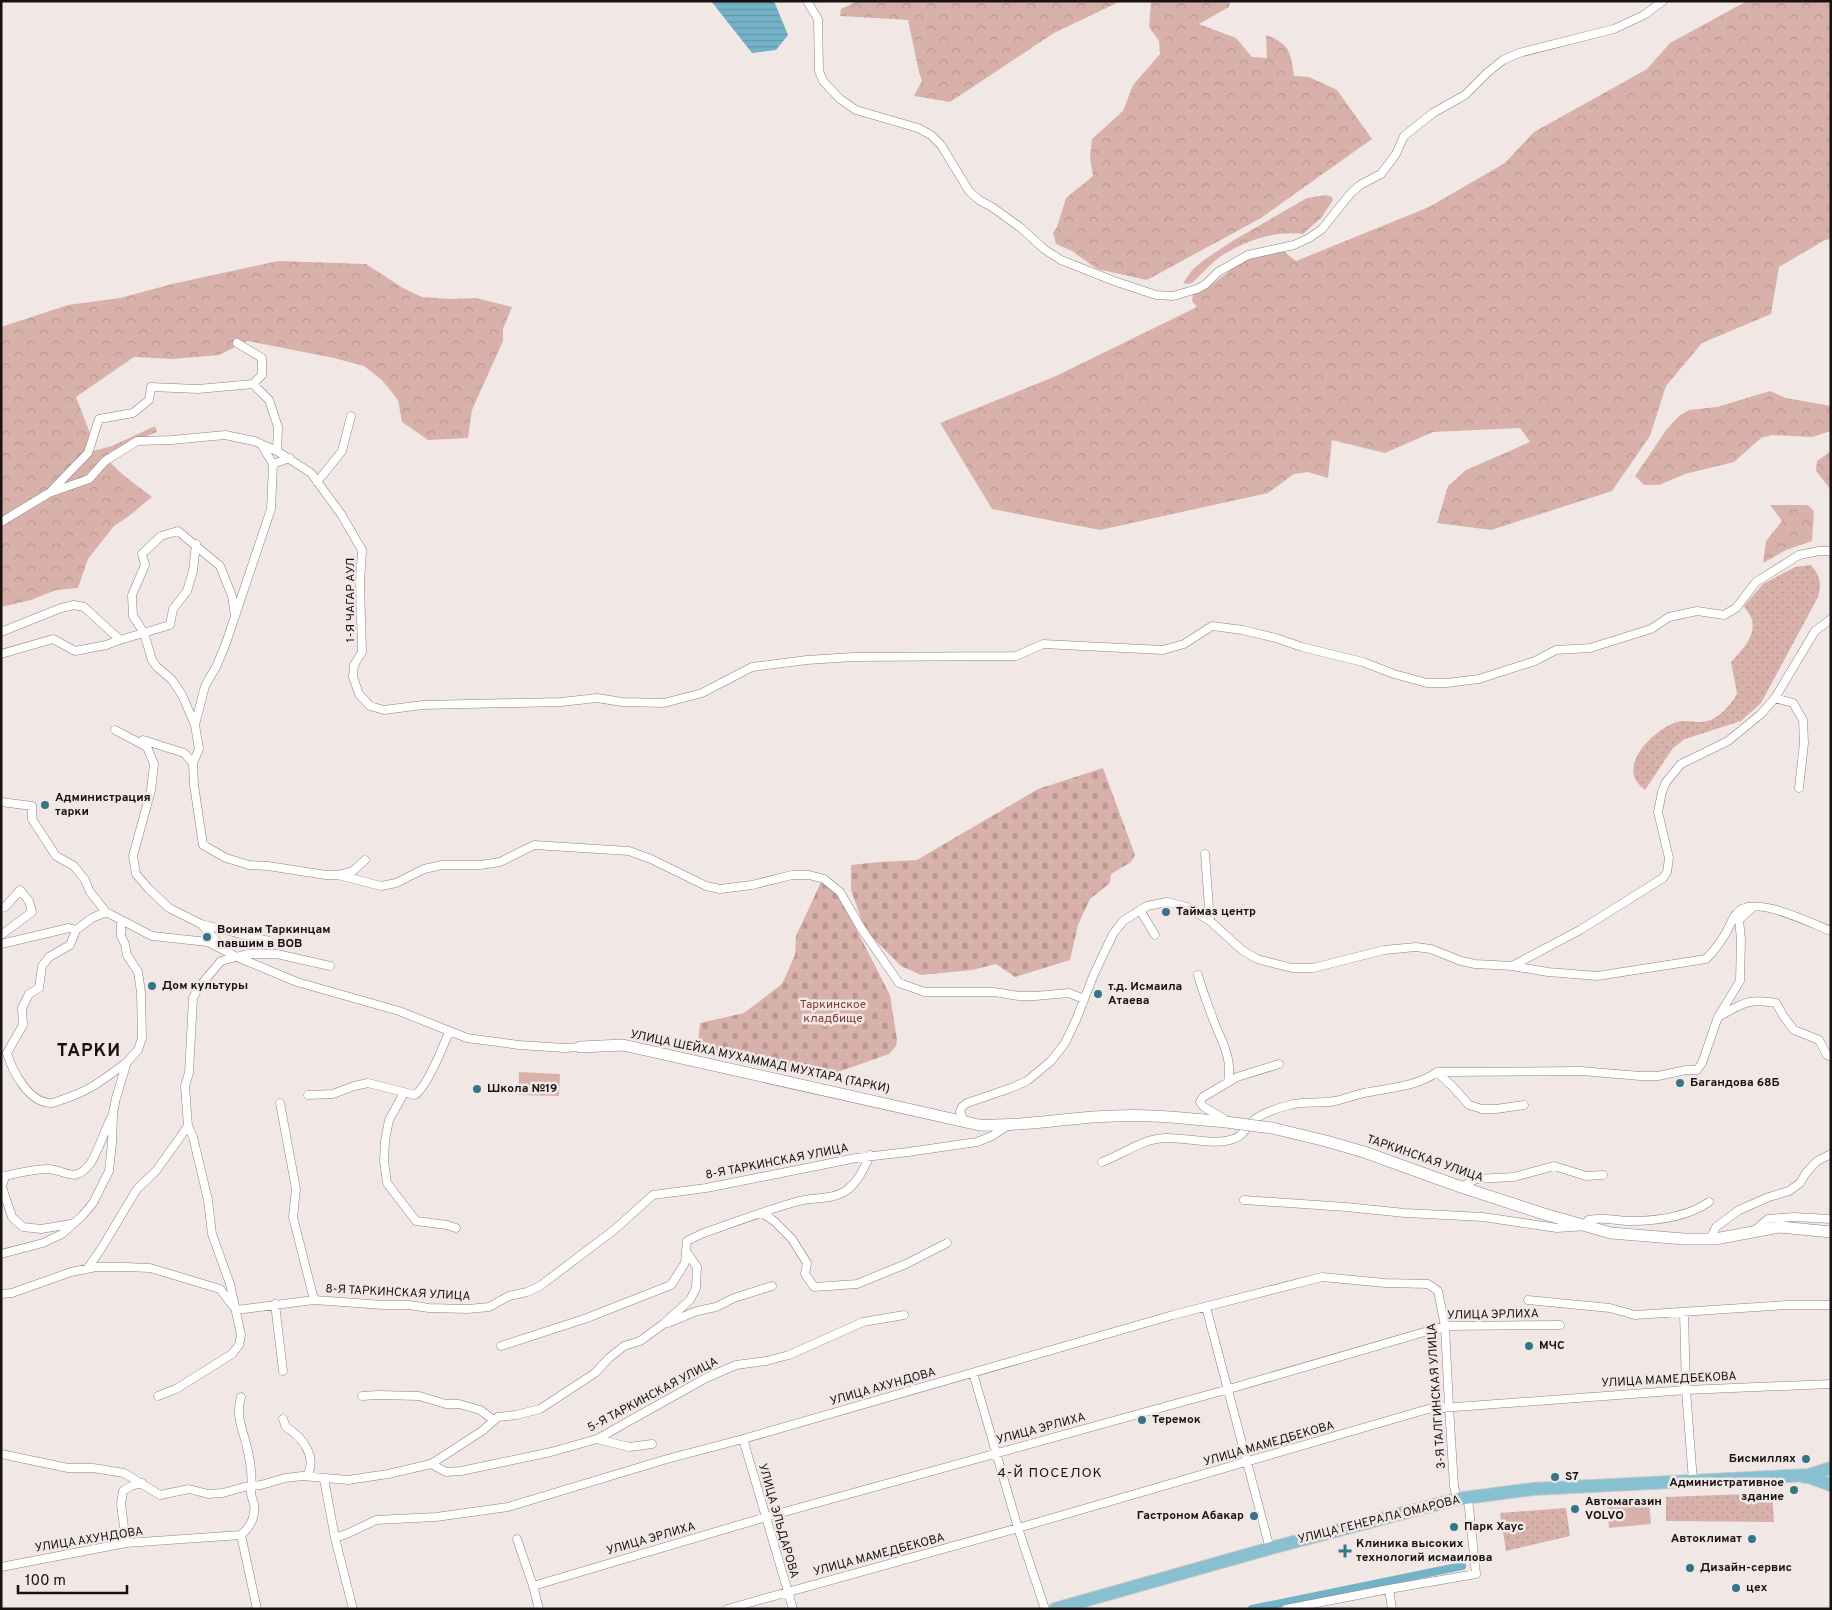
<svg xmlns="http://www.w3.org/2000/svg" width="1832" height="1610" font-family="Overpass,sans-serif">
<defs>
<pattern id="green-dots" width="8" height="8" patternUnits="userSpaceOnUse" patternTransform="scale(1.25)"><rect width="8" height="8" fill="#d8b2aa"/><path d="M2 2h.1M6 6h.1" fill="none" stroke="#b99891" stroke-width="1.8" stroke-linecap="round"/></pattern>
<pattern id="forest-crowns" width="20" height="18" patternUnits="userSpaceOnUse" patternTransform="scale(1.25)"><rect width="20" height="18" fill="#d8b2aa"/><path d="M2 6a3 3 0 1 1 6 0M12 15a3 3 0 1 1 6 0" fill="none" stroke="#b99891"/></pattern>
<pattern id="cemetery-stones" width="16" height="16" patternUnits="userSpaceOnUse" patternTransform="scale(1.25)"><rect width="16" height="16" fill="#d8b2aa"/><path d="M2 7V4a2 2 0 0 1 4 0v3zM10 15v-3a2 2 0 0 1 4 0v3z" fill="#b99891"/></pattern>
<pattern id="water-rules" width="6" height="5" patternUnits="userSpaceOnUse" patternTransform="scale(1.25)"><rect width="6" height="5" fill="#73b2c7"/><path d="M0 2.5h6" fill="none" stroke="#6398aa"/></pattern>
</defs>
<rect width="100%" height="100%" fill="#f1e8e6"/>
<path fill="url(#green-dots)" d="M 1811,565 C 1820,576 1822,583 1818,597 L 1761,703 L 1741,721 L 1685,739 L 1673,748 L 1645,790 C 1643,788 1639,785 1637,782 C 1622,760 1657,728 1677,722 C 1686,719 1698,724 1707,721 C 1718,719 1733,703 1737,693 L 1731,662 C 1741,651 1756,637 1752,620 C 1751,615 1746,610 1744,606 L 1763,584 L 1795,567 Z
M 1772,1493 L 1774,1522 L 1666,1521 L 1666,1497 Z
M 1566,1508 L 1570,1536 L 1506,1551 L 1500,1513 Z"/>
<path fill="url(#forest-crowns)" d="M 858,1 L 1121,1 L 1054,33 L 950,102 L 914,96 L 922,81 L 919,72 L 908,20 L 840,16 L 841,9 Z
M 1151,1 L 1230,1 L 1229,7 L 1199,24 L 1236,38 L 1252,57 L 1267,58 L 1266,35 C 1290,44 1291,53 1294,76 L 1309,77 L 1337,90 L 1372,139 L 1261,218 L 1147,280 L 1097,269 L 1072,251 L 1056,244 L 1053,233 L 1057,227 L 1066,198 L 1093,176 L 1090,158 L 1092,139 L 1123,111 L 1133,85 L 1160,54 L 1159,41 L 1149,27 Z
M 1747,1 L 1831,1 L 1831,239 L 1825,240 L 1779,267 L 1771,314 L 1702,343 L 1666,386 L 1650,436 L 1612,491 L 1491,530 L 1437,523 L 1448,486 L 1466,470 L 1530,442 L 1520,428 L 1433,432 L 1385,453 L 1332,440 L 1328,478 L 1308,472 L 1294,474 L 1268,493 L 1100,530 L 992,509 L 940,423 L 1056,376 L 1197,307 L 1192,301 L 1193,294 L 1210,286 L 1246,258 L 1282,250 L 1296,261 L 1429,207 L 1505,163 L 1534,132 L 1647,69 L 1670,43 Z
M 1326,195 L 1332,197 L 1333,200 L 1321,218 L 1303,234 C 1275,230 1245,241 1221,256 C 1211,263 1202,274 1192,283 L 1187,284 L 1183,283 L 1193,269 L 1204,260 L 1234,240 L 1307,198 Z
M 278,261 L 366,264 L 403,288 L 422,297 L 451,299 L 476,298 L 512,307 L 503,329 L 503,341 L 472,410 L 468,438 L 428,440 L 402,422 L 398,400 L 382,380 L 364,366 L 334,358 L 248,341 L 219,355 L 172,359 L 134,357 L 76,397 L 90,433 L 89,452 L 112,446 L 155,426 L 157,432 L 132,442 L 108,460 C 120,474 137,485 152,497 L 129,516 L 114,526 L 88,559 L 78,588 L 56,590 L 31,600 L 1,607 L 1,327 L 68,305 L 120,298 L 172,284 Z
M 1770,391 L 1786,398 L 1831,406 L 1831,431 L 1812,437 L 1772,435 L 1761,438 L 1734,462 L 1685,474 L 1659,485 L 1644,485 L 1635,476 L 1667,429 L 1679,416 L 1689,410 L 1717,407 Z
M 1831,451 L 1831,490 L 1816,471 L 1817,461 Z
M 1770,505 L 1808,505 L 1814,511 L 1812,541 L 1786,550 L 1763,563 L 1766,541 L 1782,521 Z"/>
<path fill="url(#cemetery-stones)" d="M 1103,768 L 1135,855 L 1131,862 L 1111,874 L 1110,883 L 1090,899 L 1078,925 L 1070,960 L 1015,977 L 996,964 L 972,970 L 921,975 L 901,966 L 869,934 L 862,921 L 851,890 L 851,865 L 879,862 L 917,860 L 1038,789 Z
M 822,880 L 839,894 L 852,921 L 890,995 L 897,1040 L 896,1046 L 889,1054 L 821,1078 L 697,1052 L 700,1023 L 744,1013 L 782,984 L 795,955 L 796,936 Z"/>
<path fill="#d8b2aa" d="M 519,1072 L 560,1074 L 559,1096 L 518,1095 Z
M 1649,1501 L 1651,1524 L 1609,1528 L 1607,1505 Z"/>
<path fill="url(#water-rules)" d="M 711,1 L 774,1 L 788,35 L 776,50 L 752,53 Z"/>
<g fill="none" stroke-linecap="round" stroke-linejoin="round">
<path stroke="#73b2c7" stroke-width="8" d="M 1252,1609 L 1462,1566"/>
<g stroke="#8b8382" stroke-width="9">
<path id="street" d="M 807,1 L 818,19 L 819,71 L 823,81 L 840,99 L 856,110 L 918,128 L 931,135 L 941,145 L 969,191 L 979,200 L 992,207 L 1021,228 L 1044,249 L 1061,260 L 1114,281 L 1156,295 L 1173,296 L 1197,289 L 1206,284 L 1218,272 L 1248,255 L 1294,245 L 1309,238 L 1322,229 L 1350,194 L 1360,185 L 1381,174 L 1396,154 L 1404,136 L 1433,113 L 1465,95 L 1487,73 L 1503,60 L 1519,53 L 1614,29 L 1644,15 L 1663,1
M 237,343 L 262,358 L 262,375 L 253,384 L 269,400 L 278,427 L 277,451
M 261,444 L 273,464 L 290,458
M 317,482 L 342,451 L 351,416
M 52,490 L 88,453 L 99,419 L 133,413 L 149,400 L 151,387 L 198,389 L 253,384
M 1,522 L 49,493 L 89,479 L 105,461 L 137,441 L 172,440 L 225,435 L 254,441 L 277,451 L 311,473 L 341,514 L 362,550 L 360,583 L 362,652 L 354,665 L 353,677 L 359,694 L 370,706 L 384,710 L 423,705 L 561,702 L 597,698 L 622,702 L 664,703 L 702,693 L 752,667 L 807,660 L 853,657 L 1016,656 L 1043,644 L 1163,650 L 1184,644 L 1212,626 L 1243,630 L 1276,638 L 1302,647 L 1363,662 L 1394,674 L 1427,683 L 1447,683 L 1479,679 L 1535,661 L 1556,650 L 1590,648 L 1651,629 L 1669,617 L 1697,611 L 1724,615 L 1736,608 L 1756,582 L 1799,555 L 1819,551 L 1831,551
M 235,616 L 232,596 L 220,566 L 178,531 L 161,536 L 142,554 L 145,565 L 132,595 L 133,616 L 144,633 L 152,660 L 157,667 L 172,680 L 182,695 L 195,725 L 199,749 L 193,763 L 194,785 L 203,845 L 226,858 L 249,865 L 268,866 L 326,875 L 338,875 L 353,871 L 365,860
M 1,632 L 61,608 L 74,605 L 84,607 L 120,640 L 170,625 L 173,609 L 187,591 L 193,571 L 196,544
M 1,654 L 53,639 L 75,651 L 106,645 L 120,640
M 1775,698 L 1793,703 L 1803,720 L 1804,743 L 1799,788
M 195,725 L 205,686 L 217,665 L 226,643 L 271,509 L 273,464
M 115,730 L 147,747 L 154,764 L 151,790 L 133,856 L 136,874 L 148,888 L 169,908 L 201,924 L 221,946
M 143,740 L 184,753 L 193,763
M 1,802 L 32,806 L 32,819 L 56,856 L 74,866 L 85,880 L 90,892 L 106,912 L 152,936 L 208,942 L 237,957 L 297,982 L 399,1011 L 467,1038 L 519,1045 L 565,1048 L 580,1047
M 1205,854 L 1210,921
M 338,875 L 381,886 L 396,883 L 424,869 L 442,865 L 480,865 L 500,862 L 534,845 L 629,851 L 651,859 L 706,886 L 720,889 L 752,885 L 792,875 L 809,875 L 824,879 L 840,892 L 861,928 L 899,983 L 925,992 L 994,992 L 1019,996 L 1035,996 L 1069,993 L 1084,999
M 1,908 L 5,907 L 20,890 L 29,901 L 32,912 L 1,935
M 1140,910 L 1155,935
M 201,924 L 269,941
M 76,930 L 70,945 L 49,957 L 42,966 L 39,988 L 29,994 L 22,1008 L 23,1025 L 7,1053 C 12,1070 28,1102 50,1103 C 53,1104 58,1101 61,1100 C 90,1091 103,1080 127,1062
M 1,944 L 69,928 L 76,930 L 92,918 L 106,912
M 1512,966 L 1548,972 L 1597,976 L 1706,959 C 1716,949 1724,938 1730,925 C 1732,921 1733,917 1736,914 C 1751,892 1812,924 1831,931
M 1198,975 C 1202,990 1208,1005 1213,1019 C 1221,1041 1233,1057 1228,1082
M 1718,1017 C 1742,1004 1748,998 1776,1003 L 1784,1017 L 1794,1030 L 1819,1040 L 1827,1055 L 1831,1057
M 1437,1072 L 1453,1087 L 1469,1105 L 1482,1109 L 1496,1109 L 1524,1105
M 404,1093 L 389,1120 L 385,1141 L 384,1161 L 387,1183 L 416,1221 L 447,1225 L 456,1228
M 308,1095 L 333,1094 L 354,1086 L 368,1083 L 415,1095 C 427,1087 443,1047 449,1032
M 280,1103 L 296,1189 L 293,1217 L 314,1300
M 1226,1120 L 1204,1107 L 1200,1102 L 1203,1097 L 1237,1077 L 1279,1064
M 965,1122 L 960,1112 L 962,1107 L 967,1103 L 1011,1088 L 1027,1081 L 1051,1061 L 1065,1043 L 1076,1020 L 1094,974 L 1113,934 L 1123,921 L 1147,906 L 1167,902 L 1187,907 L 1210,921 L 1242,950 L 1257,959 L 1292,968 L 1313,968 L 1384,950 L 1416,947 L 1431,949 L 1461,961 L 1475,964 L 1512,966 L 1580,930 L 1663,878 L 1667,872 L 1669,858 L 1658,812 L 1662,792 L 1666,782 L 1681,764 L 1728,741 L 1761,714 L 1775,698 L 1815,631 L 1831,619
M 188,1126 L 185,1086 L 189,1073 L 193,998 L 199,987 L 221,961 L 247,954 L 277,954 L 330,966
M 1102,1162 C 1123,1154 1142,1139 1165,1138 C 1185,1137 1215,1146 1233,1139 C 1243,1136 1245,1129 1252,1122 C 1260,1113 1278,1108 1290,1105 C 1304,1101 1320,1104 1335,1101 C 1345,1099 1354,1095 1364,1093 C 1389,1088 1416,1087 1437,1072 L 1581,1071 L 1640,1076 L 1658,1076 L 1686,1070 L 1697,1070 L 1702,1063 L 1718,1017 L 1740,981 L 1741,939 L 1739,920 L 1753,907
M 1,1175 L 5,1176 C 18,1173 33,1169 48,1169 C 66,1170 74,1184 90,1164 C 98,1152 104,1132 111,1118
M 5,1176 L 2,1187 L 12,1217 L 23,1227 L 41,1229 L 71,1224
M 1461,1187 L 1476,1179 L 1514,1177 L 1554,1166 L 1586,1176 L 1603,1175
M 1244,1200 L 1346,1207 L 1405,1213 L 1483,1217 L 1557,1228 L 1587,1226 L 1588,1220 C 1602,1216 1616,1221 1630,1221 C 1657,1221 1687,1217 1709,1202
M 762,1213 L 774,1221 L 792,1239 L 807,1263 L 805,1274 L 814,1287 L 857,1284 L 906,1264 L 947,1243
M 1755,1230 L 1768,1219 L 1794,1217 L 1831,1219
M 1710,1239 L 1716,1227 L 1739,1210 L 1769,1197 L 1789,1191 L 1800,1183 L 1806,1173 L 1817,1161 L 1831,1154
M 1,1254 L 43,1243 L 62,1234 L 82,1216 L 93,1203 L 109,1171 L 112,1143 L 113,1113 L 116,1098 L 127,1062 L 138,1050 L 142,1038 L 141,992 L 138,972 L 127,955 L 125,944 L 121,936 L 121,921
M 87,1269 L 101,1249 L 137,1189 L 156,1171 L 188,1126 L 193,1137 L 208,1200 L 212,1234 L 230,1284 L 241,1335 L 239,1345 L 232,1354 L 176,1389 L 158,1396
M 1,1294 L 12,1293 L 71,1272 L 96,1267 L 125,1267 L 150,1268 L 220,1289 L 233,1306
M 1528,1300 L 1610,1308 L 1635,1315 L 1787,1305 L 1831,1305
M 275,1304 L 283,1371
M 1206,1307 L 1270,1549
M 236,1310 L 314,1300 L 384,1305 L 409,1305 L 429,1308 L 468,1309 L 489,1307 L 509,1296 L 527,1292 L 540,1286 L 614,1230 L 653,1195 L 706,1188 L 856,1158 L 908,1152 L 977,1142 L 992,1136 L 1007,1126
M 1684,1312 L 1686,1390 L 1693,1481
M 668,1323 L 697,1311 L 716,1307 L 734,1298 L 772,1286
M 501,1346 L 587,1318 L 671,1285 L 685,1263 L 687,1241 L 701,1234 C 733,1223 766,1210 799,1201 C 814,1197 830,1200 844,1192 C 857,1184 864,1169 870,1155
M 973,1373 L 1018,1528 L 1045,1609
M 362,1396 L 378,1395 L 419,1396 L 446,1404 L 459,1404 L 480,1410 L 494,1420
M 241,1397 C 236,1413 241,1426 246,1443 C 250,1459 253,1477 251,1493 C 251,1497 253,1500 254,1504 C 256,1517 250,1527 241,1535
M 283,1419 L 286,1427 C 302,1437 318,1457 307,1476
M 597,1439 L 629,1447 L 652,1444
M 743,1439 L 793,1609
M 1,1454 L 68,1468 L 93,1468 L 124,1473 L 160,1495 L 189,1489 L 208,1494 L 223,1493 L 244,1487 L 261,1485 L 285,1478 L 302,1476 L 348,1480 L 388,1474 L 431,1464 L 446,1472 L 461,1471 L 551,1452 L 597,1439 L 706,1378 L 736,1365 L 766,1361 L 789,1355 L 863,1322 L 904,1315
M 431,1464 L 482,1431 L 498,1417 L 516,1415 L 540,1409 L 595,1373 L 609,1358 L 624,1346 L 640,1341 L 662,1325 L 690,1300 L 696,1288 L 697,1267 L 686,1251
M 324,1479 L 335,1538 L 353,1609
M 241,1535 L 257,1609
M 335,1538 L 349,1533 L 376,1520 L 436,1517 L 508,1507 L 667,1459 L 743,1439 L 1173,1315 L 1322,1277 L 1385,1283 L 1428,1284 L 1438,1291 L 1445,1326 L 1449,1407 L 1454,1486 L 1457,1500
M 517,1539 L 533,1586 L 539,1609
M 126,1543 L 121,1504 L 123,1491 L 131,1486 L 142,1483
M 1,1567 L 126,1543 L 241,1535
M 533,1586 L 766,1517 L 1229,1389 L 1445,1326 L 1560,1325
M 727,1609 L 1018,1528 L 1428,1409 L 1686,1390 L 1831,1384
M 1286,1609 L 1389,1589
M 1392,1609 L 1389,1589 L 1476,1574 L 1468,1498"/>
</g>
<g stroke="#8b8382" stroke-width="12">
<path id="secondary" d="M 580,1047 L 623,1045 L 979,1125 C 1025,1127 1069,1117 1114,1116 C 1152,1114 1189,1119 1226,1122
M 1272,1128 L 1326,1141 L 1364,1152 L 1461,1187 L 1544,1214 L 1611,1233 L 1684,1239 L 1715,1239 L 1780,1227 L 1831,1232"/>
</g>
<g stroke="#c7c6c6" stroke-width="14">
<path id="primary" d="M 1805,1477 L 1809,1477 L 1831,1485
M 1055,1609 L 1271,1548 L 1457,1499 L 1533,1489 L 1809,1475 L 1831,1468"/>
</g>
<use href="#street" stroke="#fff" stroke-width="8"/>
<use href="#secondary" stroke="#fff" stroke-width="11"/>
<use href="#primary" stroke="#86c0d1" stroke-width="12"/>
<g stroke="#8b8382" stroke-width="12" stroke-linecap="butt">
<path id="secondary-bridge" d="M 1226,1122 L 1272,1128"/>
</g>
<use href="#secondary-bridge" stroke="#fff" stroke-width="11"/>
</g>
<g fill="#357589" stroke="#f1e8e6" stroke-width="2">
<circle cx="45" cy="805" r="5"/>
<circle cx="1166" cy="912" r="5"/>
<circle cx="207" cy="937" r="5"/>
<circle cx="152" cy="986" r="5"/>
<circle cx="1098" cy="994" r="5"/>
<circle cx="1680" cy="1083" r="5"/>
<circle cx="477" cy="1089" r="5"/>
<circle cx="1529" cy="1346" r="5"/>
<circle cx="1142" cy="1420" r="5"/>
<circle cx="1806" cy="1459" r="5"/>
<circle cx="1555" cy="1477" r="5"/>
<circle cx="1794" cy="1490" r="5"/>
<circle cx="1575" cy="1509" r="5"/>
<circle cx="1254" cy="1516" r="5"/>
<circle cx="1454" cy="1527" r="5"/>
<circle cx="1752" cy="1539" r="5"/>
<path d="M1342.5 1543.5h5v5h5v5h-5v5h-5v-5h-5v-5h5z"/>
<circle cx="1690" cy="1568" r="5"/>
<circle cx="1736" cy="1588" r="5"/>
</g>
<g text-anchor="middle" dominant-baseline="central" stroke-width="5" stroke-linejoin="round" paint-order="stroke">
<g font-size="12" fill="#161312" stroke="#f1e8e6">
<text transform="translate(351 600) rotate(-90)">1-Я ЧАГАР АУЛ</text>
<text transform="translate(760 1062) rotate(12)">УЛИЦА ШЕЙХА МУХАММАД МУХТАРА (ТАРКИ)</text>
<text transform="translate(1425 1159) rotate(19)">ТАРКИНСКАЯ УЛИЦА</text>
<text transform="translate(777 1162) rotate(-11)">8-Я ТАРКИНСКАЯ УЛИЦА</text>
<text transform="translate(398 1293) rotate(3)">8-Я ТАРКИНСКАЯ УЛИЦА</text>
<text transform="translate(1493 1315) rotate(-1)">УЛИЦА ЭРЛИХА</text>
<text transform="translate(1669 1380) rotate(-3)">УЛИЦА МАМЕДБЕКОВА</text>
<text transform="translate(883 1387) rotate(-16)">УЛИЦА АХУНДОВА</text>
<text transform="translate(653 1395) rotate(-28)">5-Я ТАРКИНСКАЯ УЛИЦА</text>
<text transform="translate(1437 1396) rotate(-94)">3-Я ТАЛГИНСКАЯ УЛИЦА</text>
<text transform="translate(1041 1429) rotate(-15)">УЛИЦА ЭРЛИХА</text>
<text transform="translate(1269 1444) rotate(-16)">УЛИЦА МАМЕДБЕКОВА</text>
<text transform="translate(1379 1520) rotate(-14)">УЛИЦА ГЕНЕРАЛА ОМАРОВА</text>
<text transform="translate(778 1521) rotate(74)">УЛИЦА ЭЛЬДАРОВА</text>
<text transform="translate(651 1539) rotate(-16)">УЛИЦА ЭРЛИХА</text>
<text transform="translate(89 1540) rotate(-9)">УЛИЦА АХУНДОВА</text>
<text transform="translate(879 1555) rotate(-15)">УЛИЦА МАМЕДБЕКОВА</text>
</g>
<g font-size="12" font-weight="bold" fill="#161312" stroke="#f1e8e6" text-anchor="start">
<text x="55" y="798">Администрация<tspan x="55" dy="14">тарки</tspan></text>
<text x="1176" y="912">Таймаз центр</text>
<text x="217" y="930">Воинам Таркинцам<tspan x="217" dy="14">павшим в ВОВ</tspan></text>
<text x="162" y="986">Дом культуры</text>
<text x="1108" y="987">т.д. Исмаила<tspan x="1108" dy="14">Атаева</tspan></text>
<text x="1690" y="1083">Багандова 68Б</text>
<text x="487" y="1089">Школа №19</text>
<text x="1539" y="1346">МЧС</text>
<text x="1152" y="1420">Теремок</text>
<text x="1796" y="1459" text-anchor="end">Бисмиллях</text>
<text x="1565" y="1477">S7</text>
<text x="1784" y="1483" text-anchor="end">Административное<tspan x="1784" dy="14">здание</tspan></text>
<text x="1585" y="1502">Автомагазин<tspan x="1585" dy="14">VOLVO</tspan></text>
<text x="1244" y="1516" text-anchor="end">Гастроном Абакар</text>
<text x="1464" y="1527">Парк Хаус</text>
<text x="1742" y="1539" text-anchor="end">Автоклимат</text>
<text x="1356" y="1544">Клиника высоких<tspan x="1356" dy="14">технологий исмаилова</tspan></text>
<text x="1700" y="1568">Дизайн-сервис</text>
<text x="1746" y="1588">цех</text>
</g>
<g font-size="12" fill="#843d31" stroke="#f1e8e6">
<text x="833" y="1005">Таркинское<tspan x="833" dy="14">кладбище</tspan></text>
</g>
<g font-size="14" letter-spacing="1" fill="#161312" stroke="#f1e8e6">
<text x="1050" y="1473">4-Й ПОСЕЛОК</text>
</g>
<g font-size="18" font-weight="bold" letter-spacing="1" fill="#161312" stroke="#f1e8e6">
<text x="89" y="1051">ТАРКИ</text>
</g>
</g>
<rect width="1832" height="1610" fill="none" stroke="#161312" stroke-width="5"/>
<path d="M18 1585v8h109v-8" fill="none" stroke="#161312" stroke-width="2.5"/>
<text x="25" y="1585" font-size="15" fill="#161312" stroke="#f1e8e6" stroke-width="4" paint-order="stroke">100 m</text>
</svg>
